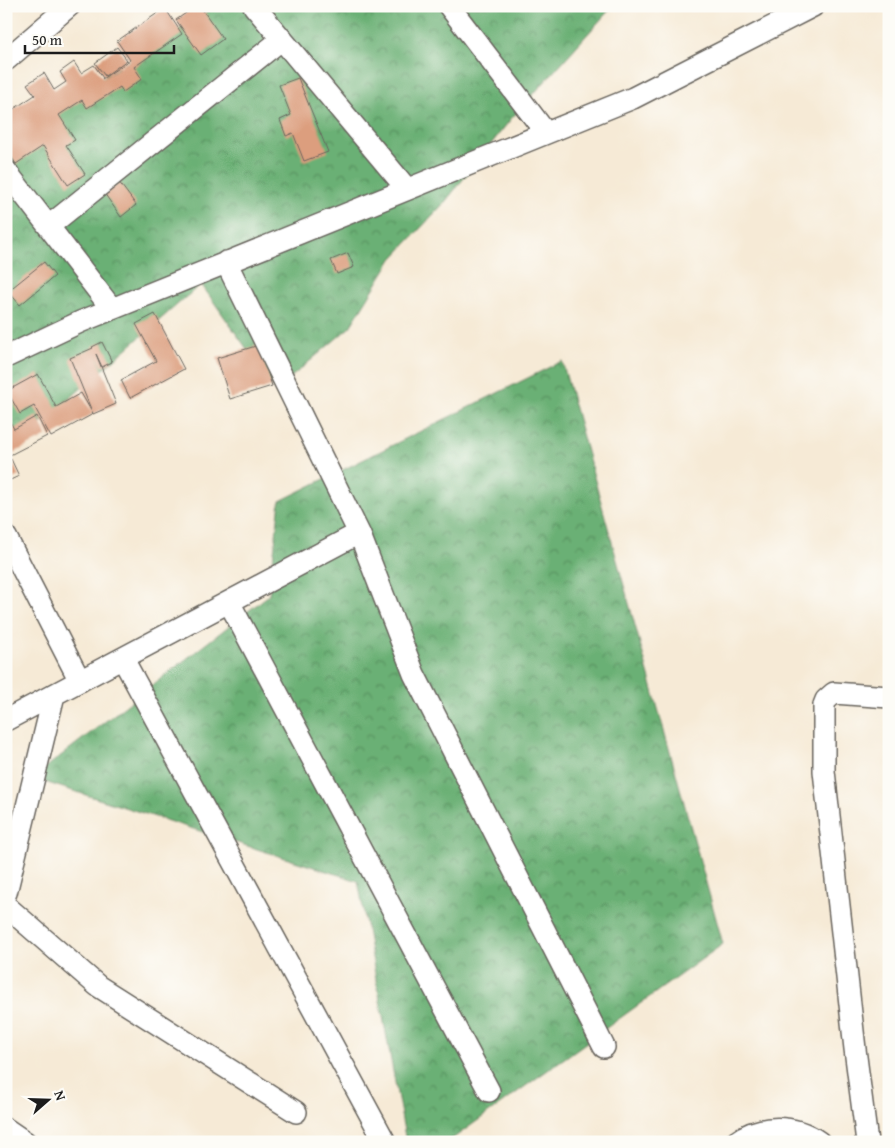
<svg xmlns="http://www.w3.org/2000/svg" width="895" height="1148" font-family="'Gentium Book Plus',serif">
<defs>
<pattern id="forest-crowns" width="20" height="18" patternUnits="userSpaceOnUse" patternTransform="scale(1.25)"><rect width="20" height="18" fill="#6ab074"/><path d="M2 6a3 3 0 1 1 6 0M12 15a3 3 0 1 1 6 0" fill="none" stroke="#568e5e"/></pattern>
</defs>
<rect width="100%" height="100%" fill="#fdfcf7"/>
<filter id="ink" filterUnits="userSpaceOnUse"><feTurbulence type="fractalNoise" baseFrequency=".02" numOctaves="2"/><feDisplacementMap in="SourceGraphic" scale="10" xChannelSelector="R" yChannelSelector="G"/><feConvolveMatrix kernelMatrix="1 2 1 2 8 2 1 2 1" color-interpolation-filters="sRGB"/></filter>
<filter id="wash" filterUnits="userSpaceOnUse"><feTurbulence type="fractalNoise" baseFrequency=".0096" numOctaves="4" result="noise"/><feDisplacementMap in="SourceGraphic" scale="20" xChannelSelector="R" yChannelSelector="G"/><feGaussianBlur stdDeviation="1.12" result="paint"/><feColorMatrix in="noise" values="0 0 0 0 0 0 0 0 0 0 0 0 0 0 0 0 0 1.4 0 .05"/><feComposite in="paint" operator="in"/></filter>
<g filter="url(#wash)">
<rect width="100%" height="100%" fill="#f6ead6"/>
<path fill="url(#forest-crowns)" stroke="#436648" d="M 216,6 L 613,6 L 511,119 L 445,202 L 392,259 L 350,327 L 276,390 L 201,284 L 6,454 L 6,139 Z
M 562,361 L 723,944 L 448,1142 L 406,1142 L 358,881 L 32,778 L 269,595 L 280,501 Z"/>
<g id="blocks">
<path fill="#dc9e7e" d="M 196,6 L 200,6 L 223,39 L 201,55 L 176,20 Z
M 165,8 L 182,34 L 134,67 L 142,79 L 123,92 L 120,87 L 87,108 L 82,100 L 59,115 L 75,140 L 66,145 L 85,174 L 68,185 L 43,146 L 16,164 L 6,149 L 6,134 L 11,131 L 6,123 L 6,114 L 35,95 L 27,84 L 44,73 L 54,90 L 66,82 L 60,72 L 74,62 L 81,73 L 94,65 L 103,78 L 102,79 L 130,60 L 117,41 Z
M 6,32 L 11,39 L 6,43 Z
M 117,47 L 127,60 L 105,76 L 95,63 Z
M 298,78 L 328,152 L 304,161 L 293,133 L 286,136 L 280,120 L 291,115 L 279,85 Z
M 119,182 L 136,205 L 121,217 L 104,193 Z
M 348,253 L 354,267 L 337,274 L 331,260 Z
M 44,262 L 55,276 L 20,305 L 8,291 Z
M 155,314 L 184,369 L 130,398 L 121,380 L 156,361 L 136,324 Z
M 102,342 L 112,362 L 102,367 L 96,354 L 116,404 L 93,414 L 51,437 L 34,406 L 20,414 L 7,391 L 38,374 L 56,407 L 81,393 L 93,414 L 70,358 L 93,348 L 92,347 Z
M 259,345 L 272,386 L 230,399 L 217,358 Z
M 6,414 L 14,429 L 37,416 L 47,436 L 10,455 L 6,448 Z
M 11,459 L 19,476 L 6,482 L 6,461 Z"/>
</g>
</g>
<g filter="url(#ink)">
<use href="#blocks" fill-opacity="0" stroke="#68645d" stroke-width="1"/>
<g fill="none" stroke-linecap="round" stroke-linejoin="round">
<g stroke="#68645d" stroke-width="24">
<path id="street" d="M 254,6 L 407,189
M 449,6 L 546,133
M 6,60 L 69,6
M 6,171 L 112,309
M 49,226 L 282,39
M 226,262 L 360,535 L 414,674 L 604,1047
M 6,357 L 80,322 L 633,98 L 813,6
M 6,537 L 80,681
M 229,602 L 489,1091
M 123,659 L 385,1142
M 6,720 L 359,533
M 6,893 L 54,695
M 6,906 L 98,986 L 296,1112
M 6,1129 L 25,1142
M 736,1142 C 760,1124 794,1124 819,1142
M 867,1142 L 855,1049 L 824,771 L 824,705 L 826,700 L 834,693 L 889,697"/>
</g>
<use href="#street" stroke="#fff" stroke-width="21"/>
</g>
</g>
<rect width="895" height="1148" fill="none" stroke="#fdfcf7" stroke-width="25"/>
<g transform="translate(48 1100) rotate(70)" stroke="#fdfcf7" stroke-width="4" paint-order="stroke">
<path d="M0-4L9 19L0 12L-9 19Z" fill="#1c1c1c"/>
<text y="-8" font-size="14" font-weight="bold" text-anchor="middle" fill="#1c1c1c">N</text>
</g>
<path d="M25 45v8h149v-8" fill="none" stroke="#1c1c1c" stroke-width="2.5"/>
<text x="32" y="45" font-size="15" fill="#1c1c1c" stroke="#fdfcf7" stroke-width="4" paint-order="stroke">50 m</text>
</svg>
